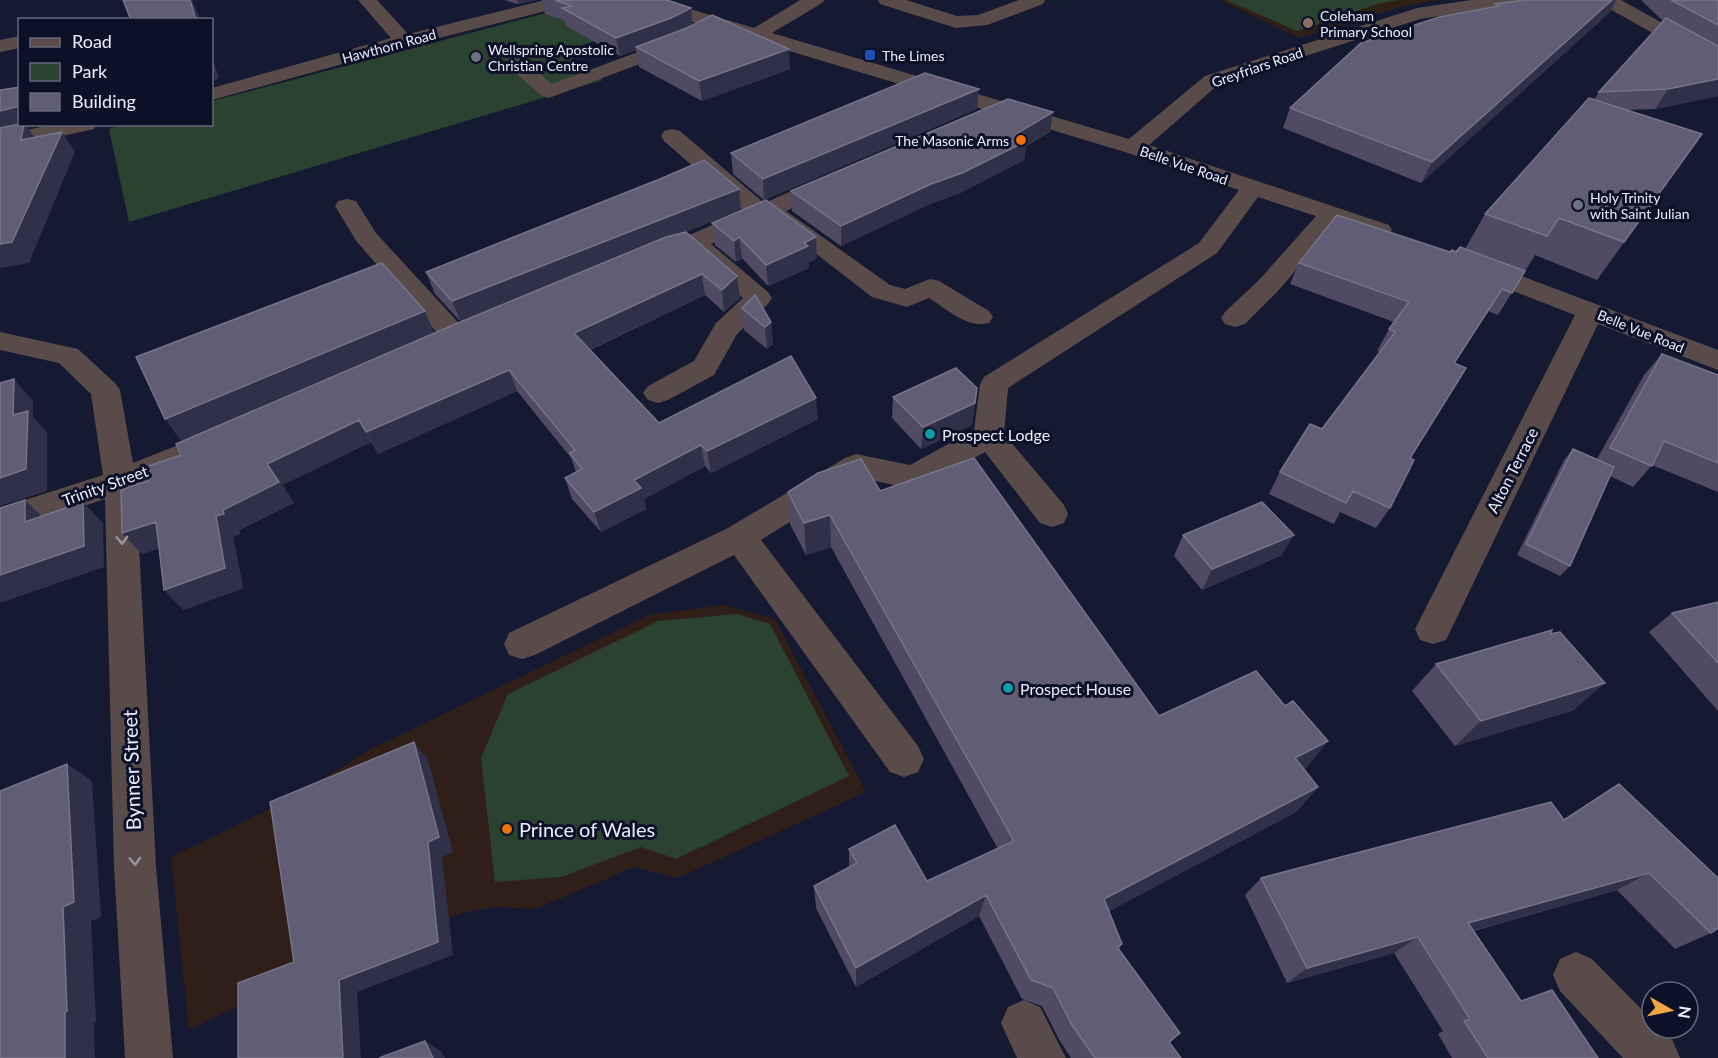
<svg xmlns="http://www.w3.org/2000/svg" width="1718" height="1058" font-family="Lato,sans-serif">
<rect width="100%" height="100%" fill="#151a32"/>
<path fill="#301e18" d="M 723,605 L 775,619 L 866,792 L 678,878 L 634,867 L 535,909 L 498,907 L 465,912 L 260,995 L 189,1030 L 171,857 L 286,801 L 373,748 L 649,615 Z"/>
<path fill="#2e2014" d="M 1219,0 L 1437,0 L 1397,8 L 1300,38 Z"/>
<path fill="#2b4230" d="M 595,0 L 660,17 L 564,52 L 603,80 L 129,222 L 109,129 L 124,124 L 212,124 L 212,101 Z
M 1226,0 L 1399,0 L 1377,4 L 1297,31 Z
M 737,614 L 770,624 L 849,776 L 676,859 L 641,847 L 561,877 L 495,882 L 481,758 L 508,694 L 658,621 Z"/>
<g fill="none" stroke-linecap="round" stroke-linejoin="round">
<path fill="#5a4b4b" fill-rule="evenodd" d="M 358,0 L 377,0 L 408,34 L 545,0 L 576,0 L 574,4 L 411,45 L 212,100 L 212,88 L 391,38 Z
M 631,0 L 660,0 L 754,28 L 800,0 L 825,0 C 821,5 781,27 772,33 L 1129,139 L 1205,76 L 1417,8 L 1471,0 L 1515,0 L 1513,4 L 1506,6 L 1420,19 L 1219,84 L 1149,145 L 1389,225 L 1392,230 L 1389,235 L 1380,237 L 1336,223 L 1278,291 L 1245,324 L 1235,327 L 1225,324 L 1221,318 L 1225,312 L 1260,279 L 1316,216 L 1258,197 L 1217,253 L 1008,388 L 1004,434 L 1064,505 L 1068,514 L 1064,523 L 1052,527 L 1040,523 L 985,452 L 925,485 L 914,489 L 860,478 L 761,540 L 918,746 L 924,759 L 918,772 L 904,777 L 890,772 L 734,555 L 535,655 L 522,659 L 509,655 L 504,644 L 509,633 L 728,528 L 845,458 L 856,454 L 910,465 L 974,430 L 980,384 L 984,377 L 1199,243 L 1239,190 L 1125,152 L 633,4 Z
M 878,0 L 906,0 L 957,16 L 978,15 L 1019,0 L 1045,0 L 1043,4 L 987,25 L 956,28 L 880,4 Z
M 1599,0 L 1621,0 L 1718,54 L 1718,68 L 1711,66 L 1601,4 Z
M 20,36 L 20,48 L 0,52 L 0,40 Z
M 678,37 L 685,39 L 688,43 L 685,47 L 549,98 L 542,96 L 505,64 L 508,60 C 525,55 539,74 552,84 Z
M 54,124 L 97,124 L 94,129 L 0,150 L 0,136 Z
M 672,129 L 680,131 L 764,203 L 824,177 L 832,175 L 840,177 L 844,182 L 840,187 L 786,211 L 890,285 L 905,289 L 930,279 L 939,281 L 989,311 L 993,317 L 989,323 C 967,329 947,309 929,298 L 907,307 L 872,297 L 770,218 L 711,244 L 768,292 L 772,298 L 768,304 L 737,334 L 714,375 L 668,400 L 658,403 L 648,400 L 643,393 L 648,386 L 694,361 L 716,323 L 743,298 L 691,251 L 655,262 L 646,259 L 642,254 L 646,249 L 685,237 L 744,211 L 664,141 L 661,136 L 664,131 Z
M 347,199 L 356,201 L 376,233 L 466,331 L 470,337 L 466,343 L 456,346 L 446,343 L 357,242 L 335,206 L 338,201 Z
M 1476,259 L 1718,350 L 1718,370 L 1598,324 L 1446,640 L 1433,644 L 1420,640 L 1415,629 L 1575,315 L 1467,273 L 1463,267 L 1467,261 Z
M 0,332 L 78,349 L 115,383 L 120,390 L 133,463 L 188,441 L 199,444 L 203,452 L 199,460 L 136,488 L 156,866 L 173,1058 L 125,1058 L 114,866 L 105,499 L 0,534 L 0,508 L 103,475 L 91,394 L 59,363 L 0,350 Z
M 1576,952 L 1592,959 L 1652,1020 L 1652,1028 L 1660,1028 L 1673,1041 L 1680,1058 L 1623,1058 L 1560,991 L 1553,975 L 1560,959 Z
M 1024,1000 L 1040,1007 L 1066,1058 L 1017,1058 L 1001,1023 L 1008,1007 Z"/>
</g>
<path fill="#504b63" d="M 504,0 L 536,0 L 518,4 Z
M 542,0 L 667,0 L 693,25 L 790,69 L 702,101 L 639,67 L 636,50 L 620,56 L 566,26 L 564,20 L 545,14 Z
M 1524,0 L 1616,0 L 1610,12 L 1421,183 L 1283,128 L 1290,108 L 1494,7 L 1495,4 Z
M 1641,0 L 1718,0 L 1718,96 L 1655,109 L 1626,110 L 1702,134 L 1597,280 L 1535,255 L 1498,315 L 1488,311 L 1455,363 L 1410,458 L 1390,508 L 1376,528 L 1340,512 L 1334,524 L 1269,494 L 1280,472 L 1322,429 L 1380,352 L 1377,351 L 1389,329 L 1394,322 L 1290,284 L 1299,263 L 1456,252 L 1465,249 L 1485,214 L 1594,100 L 1599,92 L 1663,21 Z
M 977,109 L 764,200 L 733,174 L 731,153 Z
M 1050,132 L 1026,146 L 1024,160 L 960,193 L 930,204 L 841,246 L 792,211 L 791,191 Z
M 712,223 L 817,258 L 809,262 L 809,268 L 768,286 L 742,258 L 736,262 L 715,245 Z
M 686,232 L 737,276 L 740,298 L 724,312 L 705,295 L 590,350 L 659,423 L 818,419 L 711,473 L 705,466 L 644,499 L 646,509 L 601,532 L 572,499 L 565,478 L 576,472 L 571,458 L 517,391 L 378,454 L 371,442 L 282,485 L 294,503 L 239,530 L 240,534 L 233,537 L 243,588 L 183,610 L 159,548 L 142,554 L 122,533 L 148,481 L 181,455 L 461,322 L 435,294 L 426,272 Z
M 755,295 L 773,344 L 767,349 L 744,330 L 742,308 Z
M 1662,354 L 1718,375 L 1718,492 L 1652,465 L 1633,487 L 1610,476 L 1570,566 L 1560,576 L 1517,555 L 1564,460 L 1573,449 L 1597,459 L 1644,375 Z
M 977,388 L 972,425 L 921,449 L 892,418 L 893,397 Z
M 880,491 L 1159,716 L 1285,706 L 1328,741 L 1306,768 L 1304,769 L 1318,787 L 1296,812 L 1109,911 L 1122,944 L 1119,949 L 1180,1033 L 1170,1043 L 1181,1058 L 1071,1058 L 1060,1041 L 1042,1006 L 1022,999 L 979,916 L 856,987 L 816,908 L 814,886 L 849,867 L 849,849 L 927,881 L 998,849 L 831,547 L 806,555 L 790,524 L 788,492 Z
M 1183,535 L 1282,555 L 1202,590 L 1174,556 Z
M 1718,602 L 1718,711 L 1649,632 L 1672,613 Z
M 1550,634 L 1574,710 L 1455,746 L 1412,691 L 1436,664 Z
M 1619,784 L 1711,933 L 1675,949 L 1617,890 L 1474,931 L 1521,1001 L 1598,1058 L 1452,1058 L 1438,1034 L 1443,1031 L 1394,953 L 1287,983 L 1245,895 L 1261,878 L 1564,820 Z"/>
<path fill="#313049" d="M 190,0 L 192,0 L 197,11 L 200,20 L 196,20 Z
M 517,0 L 536,0 L 518,4 Z
M 1612,0 L 1616,0 L 1610,12 L 1421,183 L 1432,162 Z
M 691,8 L 693,26 L 636,47 L 636,50 L 620,56 L 616,38 Z
M 789,49 L 790,69 L 702,101 L 699,81 Z
M 212,55 L 219,79 L 212,80 Z
M 1718,79 L 1718,96 L 1655,109 L 1668,89 Z
M 979,89 L 977,109 L 764,200 L 763,179 Z
M 20,106 L 20,124 L 41,124 L 28,128 L 39,144 L 0,134 L 0,111 Z
M 1053,112 L 1050,132 L 1026,146 L 1024,160 L 960,193 L 930,204 L 841,246 L 841,226 L 1016,134 Z
M 62,132 L 75,152 L 29,263 L 0,268 L 0,244 Z
M 739,189 L 741,210 L 461,322 L 452,301 Z
M 739,237 L 742,258 L 736,262 L 734,241 Z
M 816,237 L 817,258 L 809,262 L 809,268 L 768,286 L 766,265 L 804,243 Z
M 702,274 L 705,295 L 580,354 L 574,333 Z
M 737,276 L 740,298 L 724,312 L 722,290 Z
M 425,311 L 434,333 L 181,441 L 165,419 Z
M 771,322 L 773,344 L 767,349 L 765,327 Z
M 509,370 L 517,391 L 378,454 L 366,432 Z
M 14,379 L 33,401 L 33,417 L 47,432 L 47,491 L 0,506 L 0,478 L 13,415 Z
M 816,398 L 818,419 L 711,473 L 707,451 Z
M 975,403 L 972,425 L 921,449 L 923,427 Z
M 359,420 L 371,442 L 282,485 L 294,503 L 239,530 L 240,534 L 233,537 L 243,588 L 183,610 L 164,590 L 216,516 L 267,464 Z
M 701,445 L 705,466 L 644,499 L 646,509 L 601,532 L 594,512 L 634,480 Z
M 25,500 L 47,521 L 25,522 Z
M 83,502 L 103,523 L 104,567 L 0,603 L 0,575 Z
M 830,515 L 831,547 L 806,555 L 804,523 Z
M 156,522 L 175,542 L 142,554 L 122,533 Z
M 1294,535 L 1282,555 L 1202,590 L 1212,569 Z
M 1605,683 L 1574,710 L 1455,746 L 1481,721 Z
M 1328,741 L 1306,768 L 1274,785 L 1295,758 Z
M 414,742 L 428,760 L 453,852 L 442,857 L 453,955 L 357,992 L 361,1058 L 343,1058 L 339,980 Z
M 67,764 L 92,781 L 101,917 L 91,921 L 96,1022 L 94,1023 L 95,1058 L 65,1058 L 63,907 Z
M 1318,787 L 1296,812 L 1091,921 L 1104,899 Z
M 1649,873 L 1617,890 L 1443,939 L 1468,923 Z
M 986,895 L 979,916 L 856,987 L 856,968 Z
M 1418,937 L 1394,953 L 1287,983 L 1307,968 Z
M 425,1041 L 441,1051 L 445,1058 L 433,1058 Z"/>
<path fill="#605d74" stroke="#767489" stroke-width="1.5" d="M 123,0 L 190,0 L 196,20 L 131,20 Z
M 555,0 L 667,0 L 691,8 L 671,18 L 616,38 L 562,8 L 572,6 Z
M 1524,0 L 1612,0 L 1432,162 L 1290,108 L 1361,43 L 1439,17 L 1499,6 L 1495,4 Z
M 1671,0 L 1718,0 L 1718,25 L 1673,1 Z
M 712,15 L 789,49 L 699,81 L 636,47 L 687,28 Z
M 1666,18 L 1718,46 L 1718,79 L 1668,89 L 1599,92 Z
M 925,73 L 979,89 L 763,179 L 731,153 Z
M 20,87 L 20,106 L 0,111 L 0,90 Z
M 1589,98 L 1702,134 L 1624,242 L 1559,218 L 1547,236 L 1485,214 Z
M 1008,99 L 1053,112 L 1016,134 L 1027,141 L 962,173 L 931,184 L 841,226 L 791,191 Z
M 20,124 L 24,124 L 21,140 L 62,132 L 12,242 L 0,244 L 0,128 Z
M 704,160 L 739,189 L 452,301 L 426,272 L 660,179 Z
M 766,200 L 816,237 L 804,243 L 808,246 L 766,265 L 739,237 L 734,241 L 712,223 Z
M 1337,215 L 1450,252 L 1452,250 L 1456,252 L 1460,247 L 1525,271 L 1512,293 L 1502,289 L 1454,363 L 1466,368 L 1410,458 L 1414,460 L 1390,508 L 1353,491 L 1346,503 L 1280,472 L 1310,424 L 1322,429 L 1395,332 L 1389,329 L 1409,302 L 1299,263 Z
M 686,232 L 737,276 L 722,290 L 702,274 L 574,333 L 659,423 L 791,356 L 816,398 L 707,451 L 701,445 L 634,480 L 641,488 L 594,512 L 565,478 L 582,469 L 570,453 L 575,450 L 509,370 L 366,432 L 359,420 L 267,464 L 279,482 L 223,510 L 224,514 L 216,516 L 225,568 L 164,590 L 156,522 L 122,533 L 121,490 L 148,481 L 145,467 L 181,455 L 176,444 L 458,323 L 666,237 Z
M 382,263 L 425,311 L 165,419 L 136,357 Z
M 755,295 L 771,322 L 765,327 L 742,308 Z
M 1662,354 L 1718,375 L 1718,463 L 1664,441 L 1652,466 L 1610,448 Z
M 956,368 L 977,388 L 975,403 L 923,427 L 893,397 Z
M 14,379 L 13,415 L 28,411 L 26,469 L 0,478 L 0,383 Z
M 1573,449 L 1614,467 L 1570,566 L 1526,544 Z
M 974,458 L 1159,716 L 1256,671 L 1285,706 L 1293,701 L 1328,741 L 1295,758 L 1318,787 L 1104,899 L 1122,944 L 1117,947 L 1180,1033 L 1169,1042 L 1181,1058 L 1095,1058 L 1072,1025 L 1053,988 L 1031,980 L 986,895 L 856,968 L 814,886 L 857,863 L 849,849 L 895,825 L 927,881 L 1014,841 L 830,515 L 804,523 L 788,492 L 818,473 L 861,459 L 880,491 Z
M 25,500 L 25,522 L 83,502 L 84,546 L 0,575 L 0,508 Z
M 1262,502 L 1294,535 L 1212,569 L 1183,535 Z
M 1718,602 L 1718,663 L 1672,613 Z
M 1552,630 L 1550,634 L 1560,632 L 1605,683 L 1481,721 L 1436,664 Z
M 414,742 L 439,837 L 428,842 L 438,942 L 339,980 L 343,1058 L 238,1058 L 238,983 L 294,962 L 270,802 Z
M 67,764 L 74,902 L 63,907 L 67,1011 L 65,1012 L 65,1058 L 0,1058 L 0,791 Z
M 1619,784 L 1718,878 L 1718,928 L 1711,933 L 1649,873 L 1468,923 L 1521,1001 L 1552,990 L 1598,1058 L 1488,1058 L 1464,1021 L 1470,1019 L 1418,937 L 1307,968 L 1261,878 L 1551,802 L 1564,820 Z
M 425,1041 L 433,1058 L 379,1058 Z"/>
<defs><path id="oneway-chevron" d="M-2-3.5L2.5 0L-2 3.5" fill="none" stroke-width="1.6" stroke-linecap="round" stroke-linejoin="round" transform="scale(1.5)"/></defs>
<g stroke="#9b949b">
<use href="#oneway-chevron" transform="translate(122 540) rotate(88)"/>
<use href="#oneway-chevron" transform="translate(135 861) rotate(87)"/>
</g>
<circle fill="#8d6e63" stroke="#0c1128" stroke-width="2" cx="1308" cy="23" r="6"/>
<rect fill="#1a4fb4" stroke="#0c1128" stroke-width="2" x="864" y="49" width="12" height="12" rx="3"/>
<g fill="#6b7280" stroke="#0c1128" stroke-width="2">
<circle cx="476" cy="57" r="6"/>
<circle cx="1578" cy="205" r="6"/>
</g>
<g fill="#e8710a" stroke="#0c1128" stroke-width="2">
<circle cx="1021" cy="140" r="6"/>
<circle cx="507" cy="829" r="6"/>
</g>
<g fill="#0f9aa8" stroke="#0c1128" stroke-width="2">
<circle cx="930" cy="434" r="6"/>
<circle cx="1008" cy="688" r="6"/>
</g>
<g text-anchor="middle" dominant-baseline="central" stroke-width="6" stroke-linejoin="round" paint-order="stroke">
<g font-size="14" fill="#eaeefc" stroke="#0c1128" text-anchor="start">
<text x="1320" y="15">Coleham<tspan x="1320" dy="16">Primary School</tspan></text>
<text x="488" y="49">Wellspring Apostolic<tspan x="488" dy="16">Christian Centre</tspan></text>
<text x="882" y="55">The Limes</text>
<text x="1009" y="140" text-anchor="end">The Masonic Arms</text>
<text x="1590" y="197">Holy Trinity<tspan x="1590" dy="16">with Saint Julian</tspan></text>
</g>
<g font-size="14" fill="#eaeefc" stroke="#0c1128">
<text transform="translate(389 46) rotate(-15)">Hawthorn Road</text>
<text transform="translate(1257 67) rotate(-19)">Greyfriars Road</text>
<text transform="translate(1184 165) rotate(19)">Belle Vue Road</text>
<text transform="translate(1641 331) rotate(22)">Belle Vue Road</text>
</g>
<g font-size="16" fill="#eaeefc" stroke="#0c1128" text-anchor="start">
<text x="942" y="434">Prospect Lodge</text>
<text x="1020" y="688">Prospect House</text>
</g>
<g font-size="16" fill="#eaeefc" stroke="#0c1128">
<text transform="translate(1512 470) rotate(-63)">Alton Terrace</text>
<text transform="translate(105 485) rotate(-20)">Trinity Street</text>
</g>
<g font-size="20" fill="#eaeefc" stroke="#0c1128">
<text transform="translate(131 770) rotate(-92)">Bynner Street</text>
</g>
<g font-size="20" fill="#eaeefc" stroke="#0c1128" text-anchor="start">
<text x="519" y="829">Prince of Wales</text>
</g>
</g>
<rect x="18" y="18" width="195" height="108" fill="#0c1128" stroke="#65697d" stroke-width="1.5"/>
<rect x="30" y="38" width="30" height="9" fill="#5a4b4b" stroke="#65697d" stroke-width="1.5"/>
<text x="72" y="48" font-size="18" fill="#eaeefc">Road</text>
<rect x="30" y="63" width="30" height="18" fill="#2b4230" stroke="#65697d" stroke-width="1.5"/>
<text x="72" y="78" font-size="18" fill="#eaeefc">Park</text>
<rect x="30" y="93" width="30" height="18" fill="#605d74" stroke="#65697d" stroke-width="1.5"/>
<text x="72" y="108" font-size="18" fill="#eaeefc">Building</text>
<g transform="translate(1670 1010) rotate(99)"><circle r="28" fill="#0c1128" stroke="#65697d" stroke-width="1.5"/>
<path d="M0-4.5L10 22L0 15L-10 22Z" fill="#f3a443"/>
<text y="-9" font-size="16" font-weight="bold" text-anchor="middle" fill="#eaeefc">N</text>
</g>
</svg>
